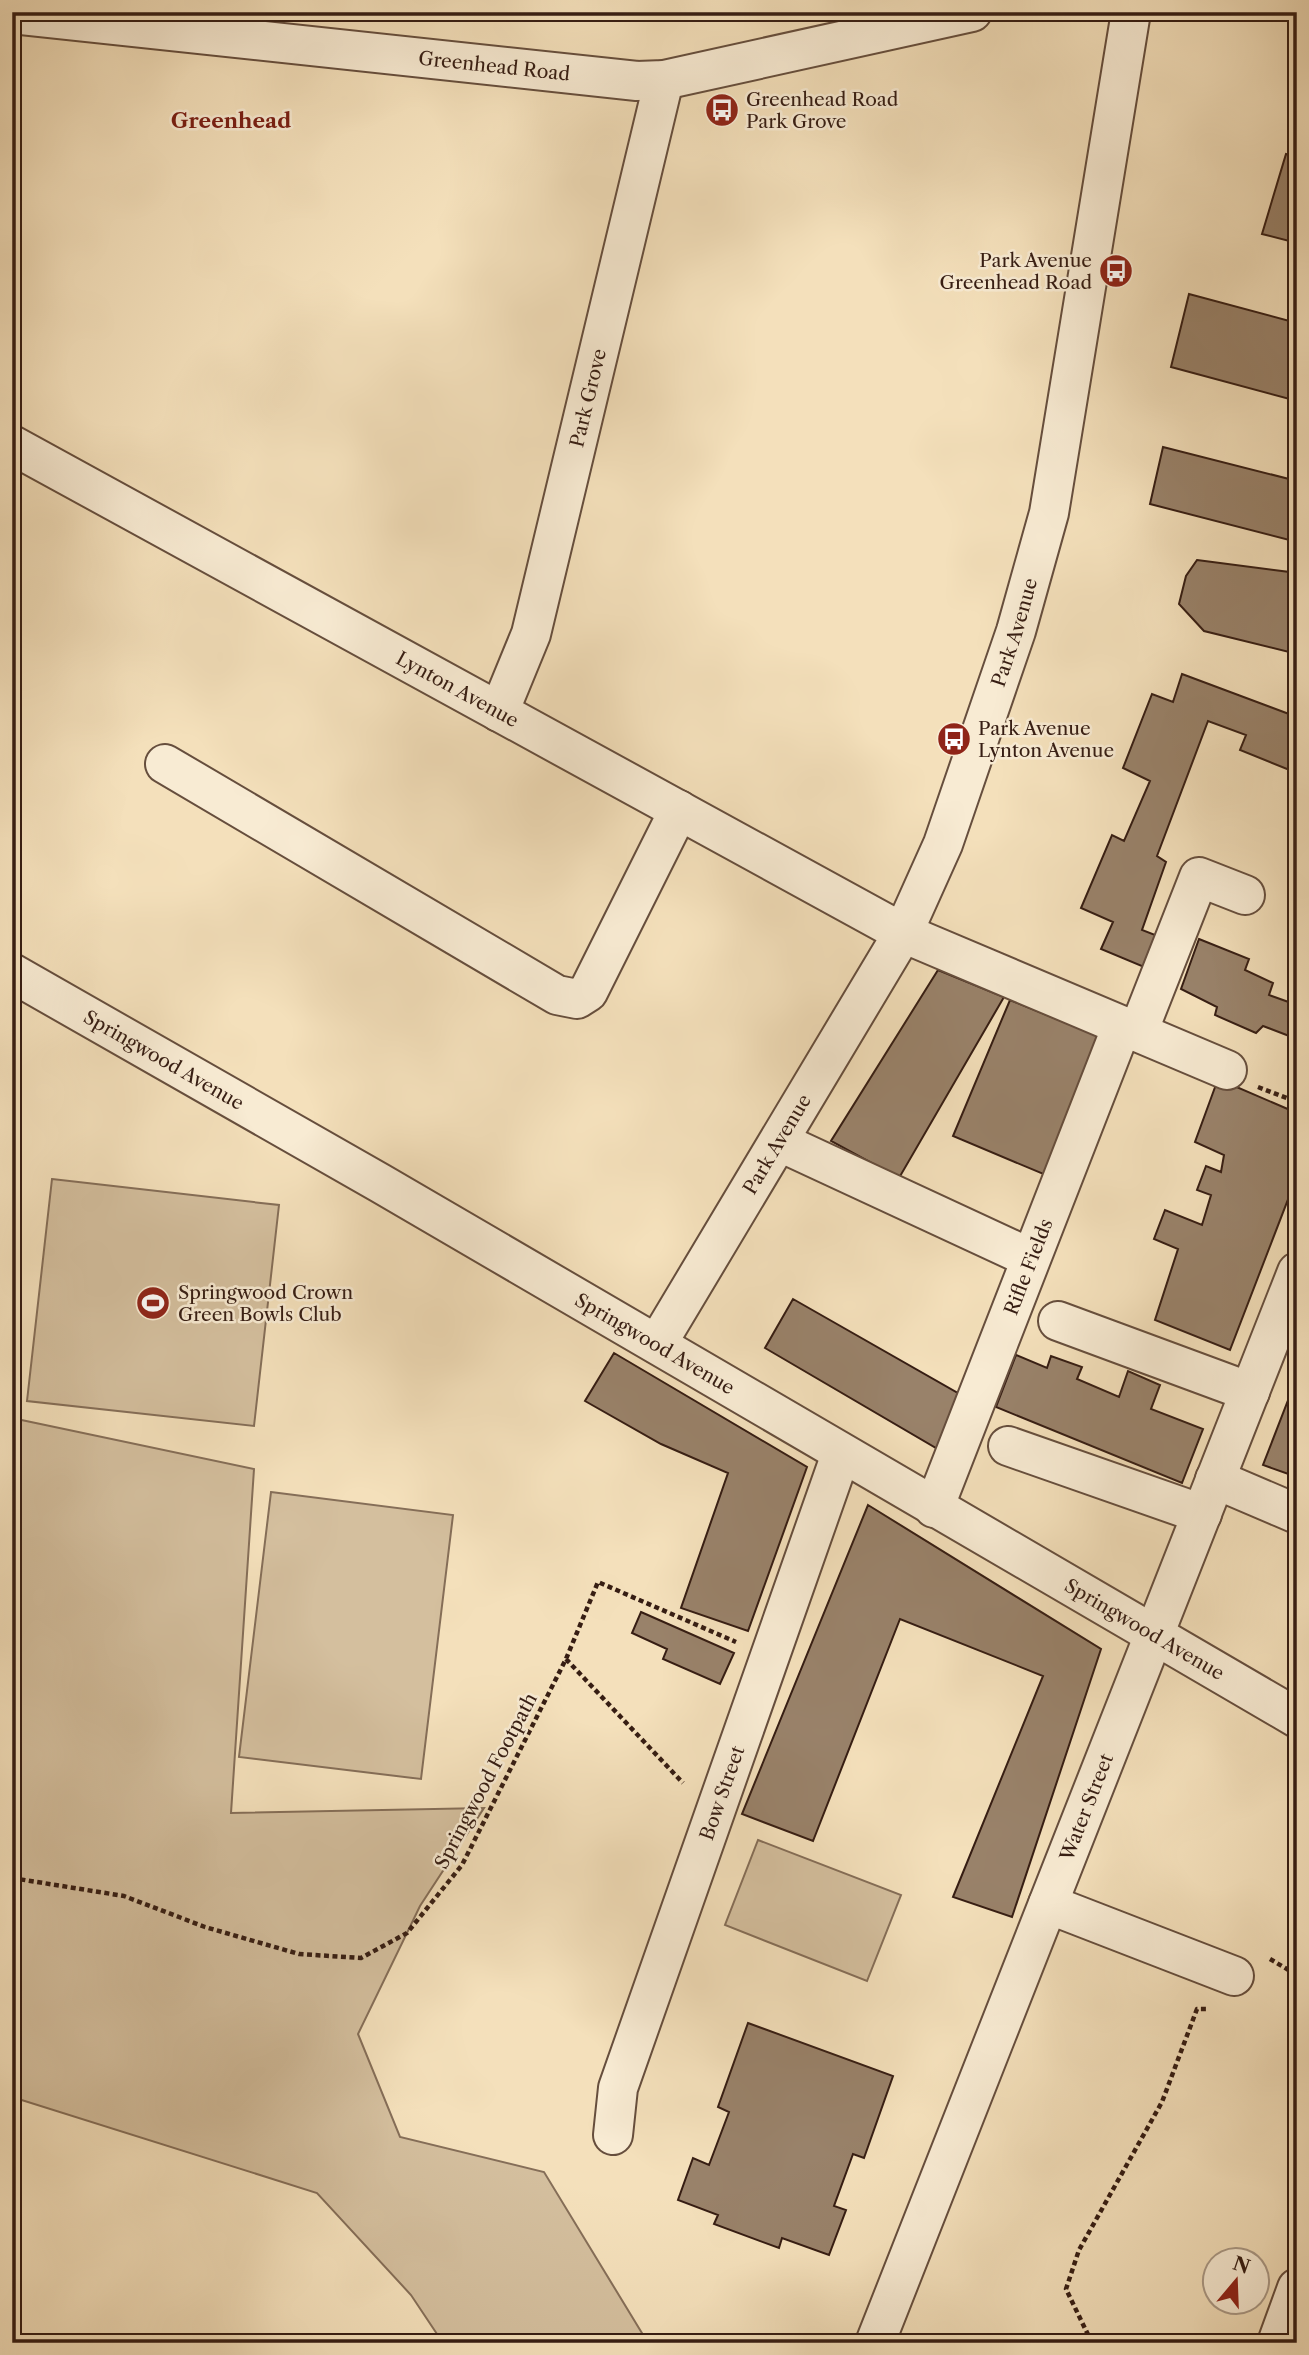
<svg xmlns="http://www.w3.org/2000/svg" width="1309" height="2355" font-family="'Libre Caslon Text',serif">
<rect width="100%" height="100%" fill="#f4e0bb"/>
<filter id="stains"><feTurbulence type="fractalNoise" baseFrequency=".00286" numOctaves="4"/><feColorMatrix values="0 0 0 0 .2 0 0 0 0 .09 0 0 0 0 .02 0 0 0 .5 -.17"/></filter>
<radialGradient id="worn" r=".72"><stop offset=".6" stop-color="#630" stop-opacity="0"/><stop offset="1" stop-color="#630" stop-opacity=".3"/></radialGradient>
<path fill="#d4bf9e" stroke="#856e58" stroke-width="2" d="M 52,1179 L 279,1205 L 254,1426 L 27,1401 Z
M 12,1418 L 254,1469 L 231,1813 L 484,1808 L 420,1906 L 358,2034 L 400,2137 L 544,2172 L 648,2343 L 443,2343 L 411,2295 L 317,2193 L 12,2097 Z
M 271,1492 L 453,1515 L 421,1779 L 239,1757 Z
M 758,1840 L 901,1895 L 867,1981 L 725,1925 Z"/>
<path fill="#99826a" stroke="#361d13" stroke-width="2" d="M 1286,154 L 1297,156 L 1297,243 L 1262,234 Z
M 1189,294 L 1297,323 L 1297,401 L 1171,367 Z
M 1163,447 L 1297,481 L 1297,542 L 1150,504 Z
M 1197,560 L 1297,573 L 1297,648 L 1289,652 L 1204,631 L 1179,604 L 1186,576 Z
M 1182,674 L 1297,717 L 1297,773 L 1240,750 L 1246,735 L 1208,721 L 1157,856 L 1166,862 L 1142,930 L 1168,940 L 1156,972 L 1101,949 L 1113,922 L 1081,908 L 1112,835 L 1124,841 L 1150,781 L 1123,768 L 1152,694 L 1173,702 Z
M 1199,939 L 1249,959 L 1245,970 L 1273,983 L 1269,995 L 1297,1005 L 1297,1039 L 1263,1026 L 1256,1033 L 1215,1015 L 1217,1007 L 1181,989 Z
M 938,970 L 1004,997 L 899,1178 L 831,1141 Z
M 1010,1000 L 1108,1040 L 1053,1178 L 953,1136 Z
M 1218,1079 L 1297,1113 L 1297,1176 L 1230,1350 L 1155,1320 L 1178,1249 L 1154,1239 L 1165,1210 L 1202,1225 L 1211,1195 L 1197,1190 L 1206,1166 L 1221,1172 L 1224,1155 L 1195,1142 Z
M 793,1299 L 970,1400 L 948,1455 L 765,1348 Z
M 614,1353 L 807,1467 L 748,1631 L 681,1608 L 728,1473 L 661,1444 L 585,1401 Z
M 1016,1355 L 1047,1368 L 1051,1356 L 1082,1367 L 1077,1379 L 1119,1397 L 1128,1371 L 1160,1385 L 1151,1409 L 1203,1429 L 1182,1483 L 996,1407 Z
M 1297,1377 L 1297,1477 L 1263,1465 Z
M 868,1505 L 1101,1649 L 1012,1917 L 953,1897 L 1043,1676 L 900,1619 L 813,1841 L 742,1814 Z
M 641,1612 L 734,1653 L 720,1684 L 663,1659 L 667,1649 L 632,1633 Z
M 748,2023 L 893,2076 L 864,2158 L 853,2154 L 834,2206 L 846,2210 L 829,2255 L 782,2238 L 779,2248 L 714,2224 L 718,2215 L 678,2200 L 693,2158 L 709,2165 L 729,2112 L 718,2107 Z"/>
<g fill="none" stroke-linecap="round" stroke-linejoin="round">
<g stroke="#664e3d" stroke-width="42">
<g id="minor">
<path id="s1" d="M 12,14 L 637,81 L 664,80 L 972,12"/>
<path id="s2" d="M 12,445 L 903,933 L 1227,1070"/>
<path id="s3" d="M 499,712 L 531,634 L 664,80"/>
<path d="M 165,764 L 557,995 L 577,999 L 588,992 L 679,810"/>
<path id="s4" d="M 12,973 L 380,1183 L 1297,1718"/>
<path d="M 1138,1032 L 1199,877 L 1245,895"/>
<path d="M 780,1142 L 1030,1258"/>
<path d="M 1058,1321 L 1250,1392"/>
<path id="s5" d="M 657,1344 L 903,933 L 943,844 L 1016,631 L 1049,513 L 1131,12"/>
<path d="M 1008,1446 L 1202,1514"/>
<path d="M 1215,1479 L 1297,1514"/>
<path id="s6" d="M 934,1508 L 1122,1026"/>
<path d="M 1048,1904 L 1234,1976"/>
<path id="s7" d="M 613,2135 L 618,2088 L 841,1454"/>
<path id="s8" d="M 875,2343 L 1297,1272"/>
<path d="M 1277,2343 L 1297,2288"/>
</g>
</g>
<path stroke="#361d13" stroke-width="4.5" stroke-dasharray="5 3.5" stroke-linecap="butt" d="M 1258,1087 L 1297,1102
M 566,1659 L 683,1783
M 12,1878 L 124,1896 L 205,1927 L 299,1954 L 361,1958 L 407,1933 L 462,1865 L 566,1659 L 598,1582 L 736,1642
M 1270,1959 L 1297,1975
M 1092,2343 L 1066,2289 L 1079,2250 L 1162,2102 L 1197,2009 L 1208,2009"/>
<use href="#minor" stroke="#f8ebd3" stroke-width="38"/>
</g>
<defs>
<g id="bus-disc" transform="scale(1.75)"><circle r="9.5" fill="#8f2418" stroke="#f8ebd3"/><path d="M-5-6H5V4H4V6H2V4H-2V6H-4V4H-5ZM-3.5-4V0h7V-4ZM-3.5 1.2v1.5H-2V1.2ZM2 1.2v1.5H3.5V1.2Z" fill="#fff"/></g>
<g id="stadium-disc" transform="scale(1.75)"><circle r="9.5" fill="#8f2418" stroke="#f8ebd3"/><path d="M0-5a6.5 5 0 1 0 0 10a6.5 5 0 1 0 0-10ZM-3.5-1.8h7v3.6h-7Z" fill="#fff"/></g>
</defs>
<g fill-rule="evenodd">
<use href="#bus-disc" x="722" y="110"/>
<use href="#bus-disc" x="1116" y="271"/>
<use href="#bus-disc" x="954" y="739"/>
<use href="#stadium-disc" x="153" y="1303"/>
</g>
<g text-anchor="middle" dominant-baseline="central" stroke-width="5" stroke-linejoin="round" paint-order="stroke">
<g font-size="19" fill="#361d13" stroke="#f8ebd3">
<text stroke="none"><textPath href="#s1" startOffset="485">Greenhead Road</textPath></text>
<text stroke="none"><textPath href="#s3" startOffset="327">Park Grove</textPath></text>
<text stroke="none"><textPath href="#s5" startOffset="800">Park Avenue</textPath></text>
<text stroke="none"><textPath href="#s2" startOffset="508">Lynton Avenue</textPath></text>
<text stroke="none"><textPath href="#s4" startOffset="175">Springwood Avenue</textPath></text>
<text stroke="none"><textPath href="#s5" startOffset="233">Park Avenue</textPath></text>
<text stroke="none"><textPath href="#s6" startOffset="259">Rifle Fields</textPath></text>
<text stroke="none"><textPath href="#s4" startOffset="742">Springwood Avenue</textPath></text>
<text stroke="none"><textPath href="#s4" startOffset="1309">Springwood Avenue</textPath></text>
<text transform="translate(486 1781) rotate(-62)">Springwood Footpath</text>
<text stroke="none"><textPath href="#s7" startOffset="360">Bow Street</textPath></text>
<text stroke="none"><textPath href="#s8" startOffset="576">Water Street</textPath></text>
</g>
<g font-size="19" fill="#361d13" stroke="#f8ebd3" text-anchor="start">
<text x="746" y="99">Greenhead Road<tspan x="746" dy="22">Park Grove</tspan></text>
<text x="1092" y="260" text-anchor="end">Park Avenue<tspan x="1092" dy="22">Greenhead Road</tspan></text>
<text x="978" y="728">Park Avenue<tspan x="978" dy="22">Lynton Avenue</tspan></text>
<text x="178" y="1292">Springwood Crown<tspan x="178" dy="22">Green Bowls Club</tspan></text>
</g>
<g font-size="21" font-weight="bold" fill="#7a1f14" stroke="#f8ebd3">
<text x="231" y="120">Greenhead</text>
</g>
</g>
<rect width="1309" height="2355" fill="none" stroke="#f4e0bb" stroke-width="42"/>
<rect x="14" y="14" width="1281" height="2327" fill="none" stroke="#361d13" stroke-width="3.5"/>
<rect x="21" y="21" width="1267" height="2313" fill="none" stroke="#361d13" stroke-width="2"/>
<g transform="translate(1236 2281) rotate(19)"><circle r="33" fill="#f8ebd3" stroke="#aa9986" stroke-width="2"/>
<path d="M0-5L12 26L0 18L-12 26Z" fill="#8f2418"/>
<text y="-10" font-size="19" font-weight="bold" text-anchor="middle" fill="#361d13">N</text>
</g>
<rect width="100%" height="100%" filter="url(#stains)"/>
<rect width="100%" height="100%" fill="url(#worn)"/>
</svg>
